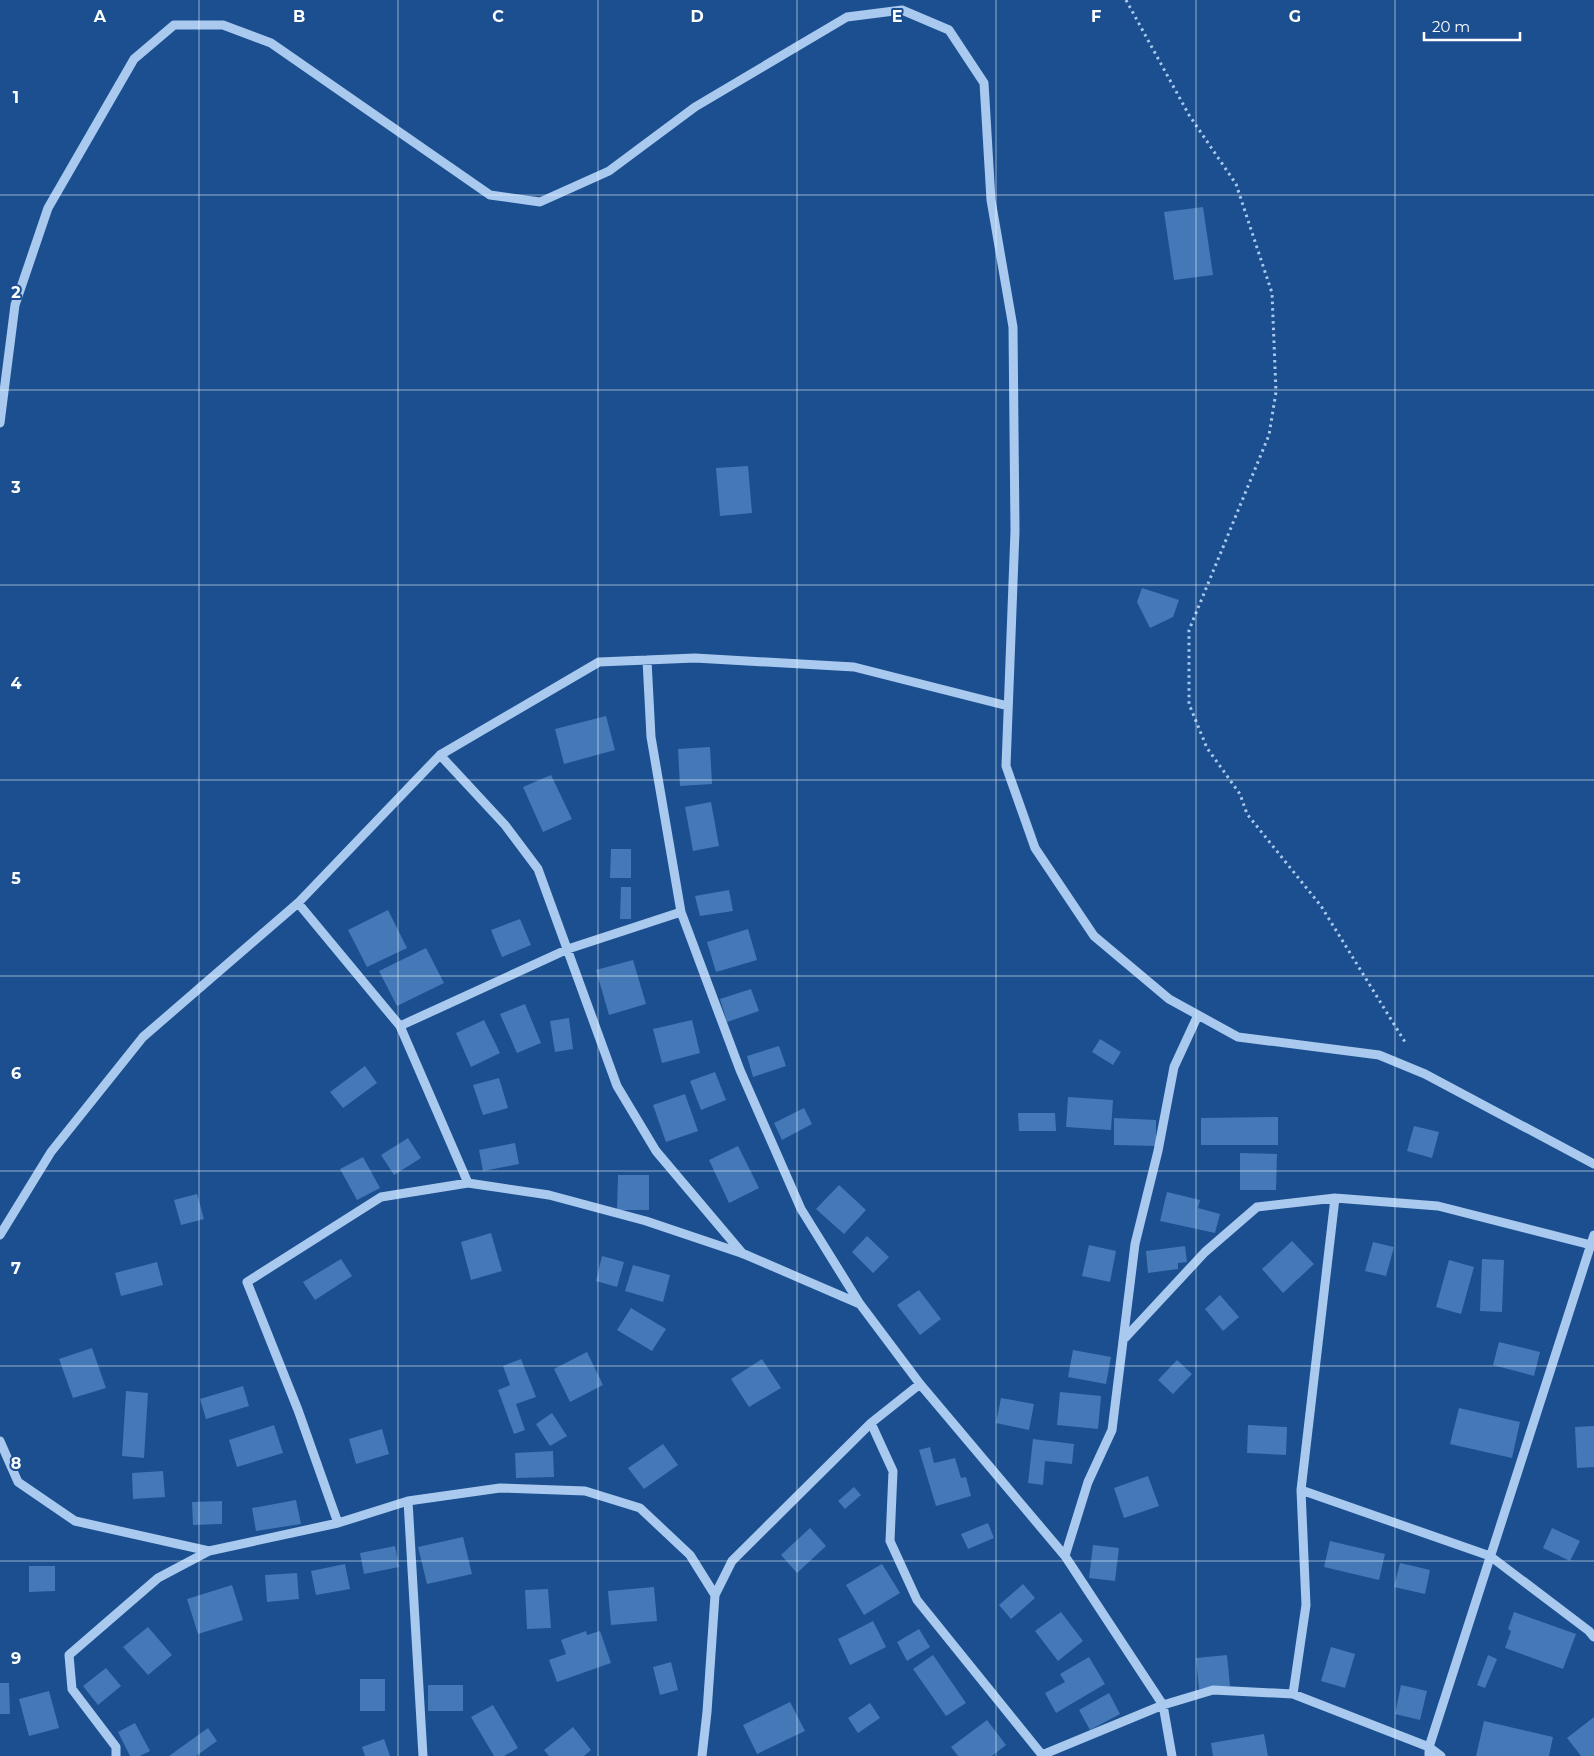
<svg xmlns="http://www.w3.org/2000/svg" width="1594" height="1756" font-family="Montserrat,sans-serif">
<rect width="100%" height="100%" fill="#1b4f8f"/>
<path fill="#4478b7" d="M 1203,207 L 1213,275 L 1174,280 L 1164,212 Z
M 748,466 L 752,513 L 720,516 L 716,468 Z
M 1142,588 L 1179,600 L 1173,617 L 1150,628 L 1137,602 Z
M 606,716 L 615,750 L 564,764 L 555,729 Z
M 710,747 L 712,784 L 680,786 L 678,749 Z
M 551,775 L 572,819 L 543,832 L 523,787 Z
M 711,802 L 719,846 L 693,851 L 685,807 Z
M 611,849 L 631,849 L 631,878 L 610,878 Z
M 621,887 L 631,887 L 631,919 L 620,919 Z
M 729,890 L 733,911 L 700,916 L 695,896 Z
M 388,910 L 407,948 L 367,967 L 348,930 Z
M 520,919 L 531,945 L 502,957 L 491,930 Z
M 748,929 L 757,960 L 716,972 L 707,942 Z
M 426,948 L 444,983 L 397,1006 L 379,971 Z
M 633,960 L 646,1004 L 609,1015 L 596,970 Z
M 751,989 L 759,1011 L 727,1022 L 720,999 Z
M 525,1004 L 541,1043 L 517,1053 L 500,1014 Z
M 569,1018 L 573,1049 L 555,1052 L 550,1021 Z
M 484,1020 L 500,1053 L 471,1067 L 456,1033 Z
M 692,1020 L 700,1053 L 662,1063 L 653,1029 Z
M 1100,1039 L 1121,1052 L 1113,1065 L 1092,1052 Z
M 779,1046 L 786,1066 L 753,1077 L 747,1056 Z
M 365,1066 L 377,1083 L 343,1108 L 330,1092 Z
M 715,1072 L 726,1100 L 701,1110 L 690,1081 Z
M 499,1078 L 508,1108 L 483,1115 L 473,1085 Z
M 685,1094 L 698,1131 L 666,1142 L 653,1105 Z
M 1068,1097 L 1113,1100 L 1111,1130 L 1066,1127 Z
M 804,1108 L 812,1124 L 782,1140 L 774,1123 Z
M 1018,1113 L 1055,1113 L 1056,1131 L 1019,1131 Z
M 1278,1117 L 1278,1145 L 1201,1145 L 1201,1118 Z
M 1114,1118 L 1156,1120 L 1156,1146 L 1114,1145 Z
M 1414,1126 L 1439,1132 L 1432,1158 L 1407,1151 Z
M 408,1138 L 421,1158 L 394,1175 L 381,1155 Z
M 515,1143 L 519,1164 L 483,1171 L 479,1150 Z
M 738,1146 L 759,1188 L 729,1203 L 709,1160 Z
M 1240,1153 L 1277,1154 L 1276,1190 L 1240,1190 Z
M 363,1157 L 380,1188 L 357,1200 L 340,1169 Z
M 618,1175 L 649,1175 L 649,1210 L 617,1210 Z
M 839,1185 L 866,1210 L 844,1234 L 816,1209 Z
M 1167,1192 L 1200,1200 L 1198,1208 L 1220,1214 L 1215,1233 L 1160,1221 Z
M 197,1194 L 204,1219 L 181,1225 L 174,1200 Z
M 491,1233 L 502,1271 L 471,1280 L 461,1242 Z
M 867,1236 L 889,1257 L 873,1273 L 852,1252 Z
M 1292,1241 L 1314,1264 L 1283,1293 L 1262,1269 Z
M 1373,1242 L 1394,1247 L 1386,1276 L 1365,1271 Z
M 1089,1245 L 1116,1251 L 1110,1282 L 1082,1276 Z
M 1185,1246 L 1187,1262 L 1178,1263 L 1178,1269 L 1148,1273 L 1146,1251 Z
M 602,1256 L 624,1262 L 617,1287 L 596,1281 Z
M 341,1259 L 352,1276 L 315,1300 L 303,1282 Z
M 1482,1259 L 1504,1260 L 1502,1312 L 1480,1311 Z
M 1449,1260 L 1474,1267 L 1461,1314 L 1436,1307 Z
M 157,1262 L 163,1285 L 121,1296 L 115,1273 Z
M 633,1265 L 670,1275 L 663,1302 L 625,1291 Z
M 919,1290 L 941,1319 L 920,1335 L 897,1305 Z
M 1220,1295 L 1239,1317 L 1223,1331 L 1205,1309 Z
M 631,1308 L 666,1329 L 652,1351 L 617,1330 Z
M 1499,1342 L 1540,1352 L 1534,1376 L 1493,1365 Z
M 92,1348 L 106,1388 L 73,1398 L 59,1359 Z
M 1073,1350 L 1111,1357 L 1106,1384 L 1068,1377 Z
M 587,1352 L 603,1385 L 570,1402 L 554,1369 Z
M 521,1359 L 536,1397 L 516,1404 L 525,1430 L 514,1434 L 498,1390 L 510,1385 L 503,1366 Z
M 762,1359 L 781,1388 L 749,1407 L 731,1379 Z
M 1177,1360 L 1192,1374 L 1173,1394 L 1158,1380 Z
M 243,1386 L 249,1406 L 206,1419 L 200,1399 Z
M 126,1391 L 148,1393 L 144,1458 L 122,1456 Z
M 1060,1392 L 1101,1396 L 1098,1429 L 1057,1425 Z
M 1001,1398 L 1034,1404 L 1029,1430 L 996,1423 Z
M 1459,1408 L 1520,1422 L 1512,1458 L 1450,1444 Z
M 552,1413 L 567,1436 L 550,1446 L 536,1424 Z
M 274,1425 L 283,1453 L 237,1467 L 229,1440 Z
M 1248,1425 L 1287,1427 L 1286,1455 L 1247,1453 Z
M 1594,1426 L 1594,1467 L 1577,1468 L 1575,1427 Z
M 382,1429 L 389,1454 L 356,1464 L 349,1439 Z
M 1033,1439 L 1074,1444 L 1072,1464 L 1045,1461 L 1043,1485 L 1028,1483 Z
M 663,1444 L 678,1465 L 644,1489 L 628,1468 Z
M 930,1447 L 934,1463 L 955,1458 L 961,1478 L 966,1477 L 971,1496 L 936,1506 L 919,1450 Z
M 553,1451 L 554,1477 L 516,1478 L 515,1453 Z
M 163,1471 L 165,1497 L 133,1499 L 132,1473 Z
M 1148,1476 L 1159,1506 L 1124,1518 L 1114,1488 Z
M 854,1487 L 861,1495 L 845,1509 L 838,1501 Z
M 296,1500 L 301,1524 L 256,1531 L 252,1508 Z
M 222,1501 L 222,1524 L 193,1525 L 192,1502 Z
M 988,1523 L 994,1538 L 968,1549 L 961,1534 Z
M 810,1528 L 826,1546 L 797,1573 L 781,1555 Z
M 1552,1528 L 1580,1541 L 1570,1561 L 1543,1548 Z
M 463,1537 L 472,1574 L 427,1584 L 418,1547 Z
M 1330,1541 L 1385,1554 L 1379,1580 L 1324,1567 Z
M 1093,1545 L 1119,1548 L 1115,1581 L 1089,1578 Z
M 395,1546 L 399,1567 L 364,1574 L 360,1553 Z
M 1400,1563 L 1430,1570 L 1425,1594 L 1394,1587 Z
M 345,1564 L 350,1589 L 316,1595 L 311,1571 Z
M 882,1564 L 900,1593 L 864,1615 L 846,1585 Z
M 29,1566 L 55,1566 L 55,1591 L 29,1592 Z
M 297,1573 L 299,1599 L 267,1602 L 265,1575 Z
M 1023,1584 L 1035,1598 L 1011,1619 L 999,1605 Z
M 232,1585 L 243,1620 L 198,1634 L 187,1599 Z
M 654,1587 L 657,1621 L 611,1625 L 608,1591 Z
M 548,1589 L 551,1628 L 527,1629 L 525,1590 Z
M 1061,1612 L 1083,1641 L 1058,1661 L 1035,1631 Z
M 1514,1612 L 1576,1634 L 1563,1669 L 1505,1648 L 1511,1631 L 1508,1629 Z
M 873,1621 L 886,1647 L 850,1665 L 838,1639 Z
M 148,1627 L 172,1655 L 148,1675 L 123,1647 Z
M 919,1629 L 930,1647 L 907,1661 L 897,1642 Z
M 586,1631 L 587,1635 L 600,1631 L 611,1663 L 557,1682 L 549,1660 L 566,1654 L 561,1640 Z
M 1331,1647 L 1355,1654 L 1345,1688 L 1321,1681 Z
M 933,1655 L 966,1703 L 946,1716 L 913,1669 Z
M 1227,1655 L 1230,1686 L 1199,1689 L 1196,1658 Z
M 1488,1655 L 1497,1659 L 1485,1688 L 1477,1685 Z
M 1089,1657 L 1105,1684 L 1056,1713 L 1045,1693 L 1065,1682 L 1060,1674 Z
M 671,1662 L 678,1690 L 660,1695 L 653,1667 Z
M 106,1668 L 121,1686 L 98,1705 L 83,1686 Z
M 360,1679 L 385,1679 L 385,1711 L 360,1711 Z
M 0,1683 L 9,1683 L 10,1714 L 0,1714 Z
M 428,1685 L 463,1685 L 463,1711 L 428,1711 Z
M 1401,1685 L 1427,1691 L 1420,1720 L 1395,1714 Z
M 49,1691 L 59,1728 L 29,1736 L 19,1699 Z
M 1109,1693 L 1120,1714 L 1090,1730 L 1079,1710 Z
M 790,1702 L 805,1731 L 757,1754 L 743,1725 Z
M 870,1703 L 880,1718 L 858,1733 L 848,1718 Z
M 493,1705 L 518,1748 L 504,1756 L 494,1756 L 471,1717 Z
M 1594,1717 L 1594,1756 L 1581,1756 L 1567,1738 Z
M 987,1720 L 1006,1745 L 992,1756 L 958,1756 L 951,1747 Z
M 1484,1721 L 1553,1737 L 1549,1756 L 1476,1756 Z
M 135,1723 L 150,1751 L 140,1756 L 130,1756 L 118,1732 Z
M 573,1727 L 591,1750 L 584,1756 L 549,1756 L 544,1750 Z
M 208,1728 L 217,1741 L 196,1756 L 169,1756 Z
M 1264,1734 L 1268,1756 L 1213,1756 L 1211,1743 Z
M 384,1739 L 390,1756 L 365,1756 L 362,1747 Z"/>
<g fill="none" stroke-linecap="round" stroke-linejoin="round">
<path stroke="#a9c9ee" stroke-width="3" stroke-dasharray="2.5 4" stroke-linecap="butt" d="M 1126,0 L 1189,115 L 1236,184 L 1272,293 L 1276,392 L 1269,435 L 1189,630 L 1189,704 L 1207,748 L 1240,794 L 1247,814 L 1321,906 L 1405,1042"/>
<path stroke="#a9c9ee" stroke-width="9" d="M 0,423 L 15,305 L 48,208 L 134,59 L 174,25 L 223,25 L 271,43 L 490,195 L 540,202 L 609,171 L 695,107 L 847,17 L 902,10 L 949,30 L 984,83 L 991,200 L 1013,327 L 1015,531 L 1006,766 L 1035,848 L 1094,936 L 1169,999 L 1238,1037 L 1379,1055 L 1425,1074 L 1594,1164
M 647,660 L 651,737 L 681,912 L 740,1070 L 801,1209 L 860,1304 L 920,1384 L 1065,1556 L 1163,1705 L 1172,1756
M 440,755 L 505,825 L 538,869 L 617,1086 L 656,1151 L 743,1254
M 298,903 L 400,1026
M 468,1183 L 400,1026 L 568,949 L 681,912
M 0,1235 L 51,1152 L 143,1037 L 298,903 L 440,755 L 599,662 L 695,658 L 854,667 L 1008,706
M 1125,1338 L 1205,1252 L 1257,1207 L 1335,1198 L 1438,1206 L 1591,1245
M 871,1423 L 893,1471 L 890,1541 L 917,1600 L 1043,1756
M 0,1441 L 18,1482 L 75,1521 L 209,1551
M 1301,1490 L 1490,1556 L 1589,1631 L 1594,1637
M 408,1501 L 423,1756
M 338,1523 L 298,1410 L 247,1282 L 381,1197 L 468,1183 L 549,1195 L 646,1221 L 744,1254 L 860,1304
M 1065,1556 L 1088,1482 L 1112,1430 L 1135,1244 L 1158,1151 L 1174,1067 L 1198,1015
M 1293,1694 L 1306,1605 L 1301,1490 L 1335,1198
M 1042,1755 L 1163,1705 L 1213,1690 L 1293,1694 L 1429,1747 L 1441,1756
M 116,1756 L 116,1747 L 72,1689 L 69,1655 L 158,1578 L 209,1551 L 338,1523 L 408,1501 L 500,1488 L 585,1491 L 640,1508 L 690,1555 L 715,1595
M 702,1756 L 707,1712 L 715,1595 L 732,1561 L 871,1423 L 920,1384
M 1429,1756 L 1429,1747 L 1594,1235"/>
</g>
<path fill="none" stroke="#fff" stroke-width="1" stroke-opacity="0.55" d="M 199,0 L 199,1756M 398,0 L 398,1756M 598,0 L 598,1756M 797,0 L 797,1756M 996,0 L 996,1756M 1196,0 L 1196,1756M 1395,0 L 1395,1756M 0,195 L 1594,195M 0,390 L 1594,390M 0,585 L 1594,585M 0,780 L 1594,780M 0,976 L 1594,976M 0,1171 L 1594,1171M 0,1366 L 1594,1366M 0,1561 L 1594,1561"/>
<g font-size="16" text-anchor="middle" font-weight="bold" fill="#fff" stroke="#1b4f8f" stroke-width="4" stroke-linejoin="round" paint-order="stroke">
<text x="100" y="22">A</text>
<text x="299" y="22">B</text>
<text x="498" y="22">C</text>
<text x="697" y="22">D</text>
<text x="897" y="22">E</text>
<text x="1096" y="22">F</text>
<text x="1295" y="22">G</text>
<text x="16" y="103">1</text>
<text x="16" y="298">2</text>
<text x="16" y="493">3</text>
<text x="16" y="689">4</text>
<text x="16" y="884">5</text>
<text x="16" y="1079">6</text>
<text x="16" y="1274">7</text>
<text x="16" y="1469">8</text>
<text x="16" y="1664">9</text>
</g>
<path d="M1424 32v8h96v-8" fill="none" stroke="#ffffff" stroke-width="2.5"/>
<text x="1432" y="32" font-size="15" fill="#ffffff" stroke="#1b4f8f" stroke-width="4" paint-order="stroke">20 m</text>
</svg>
